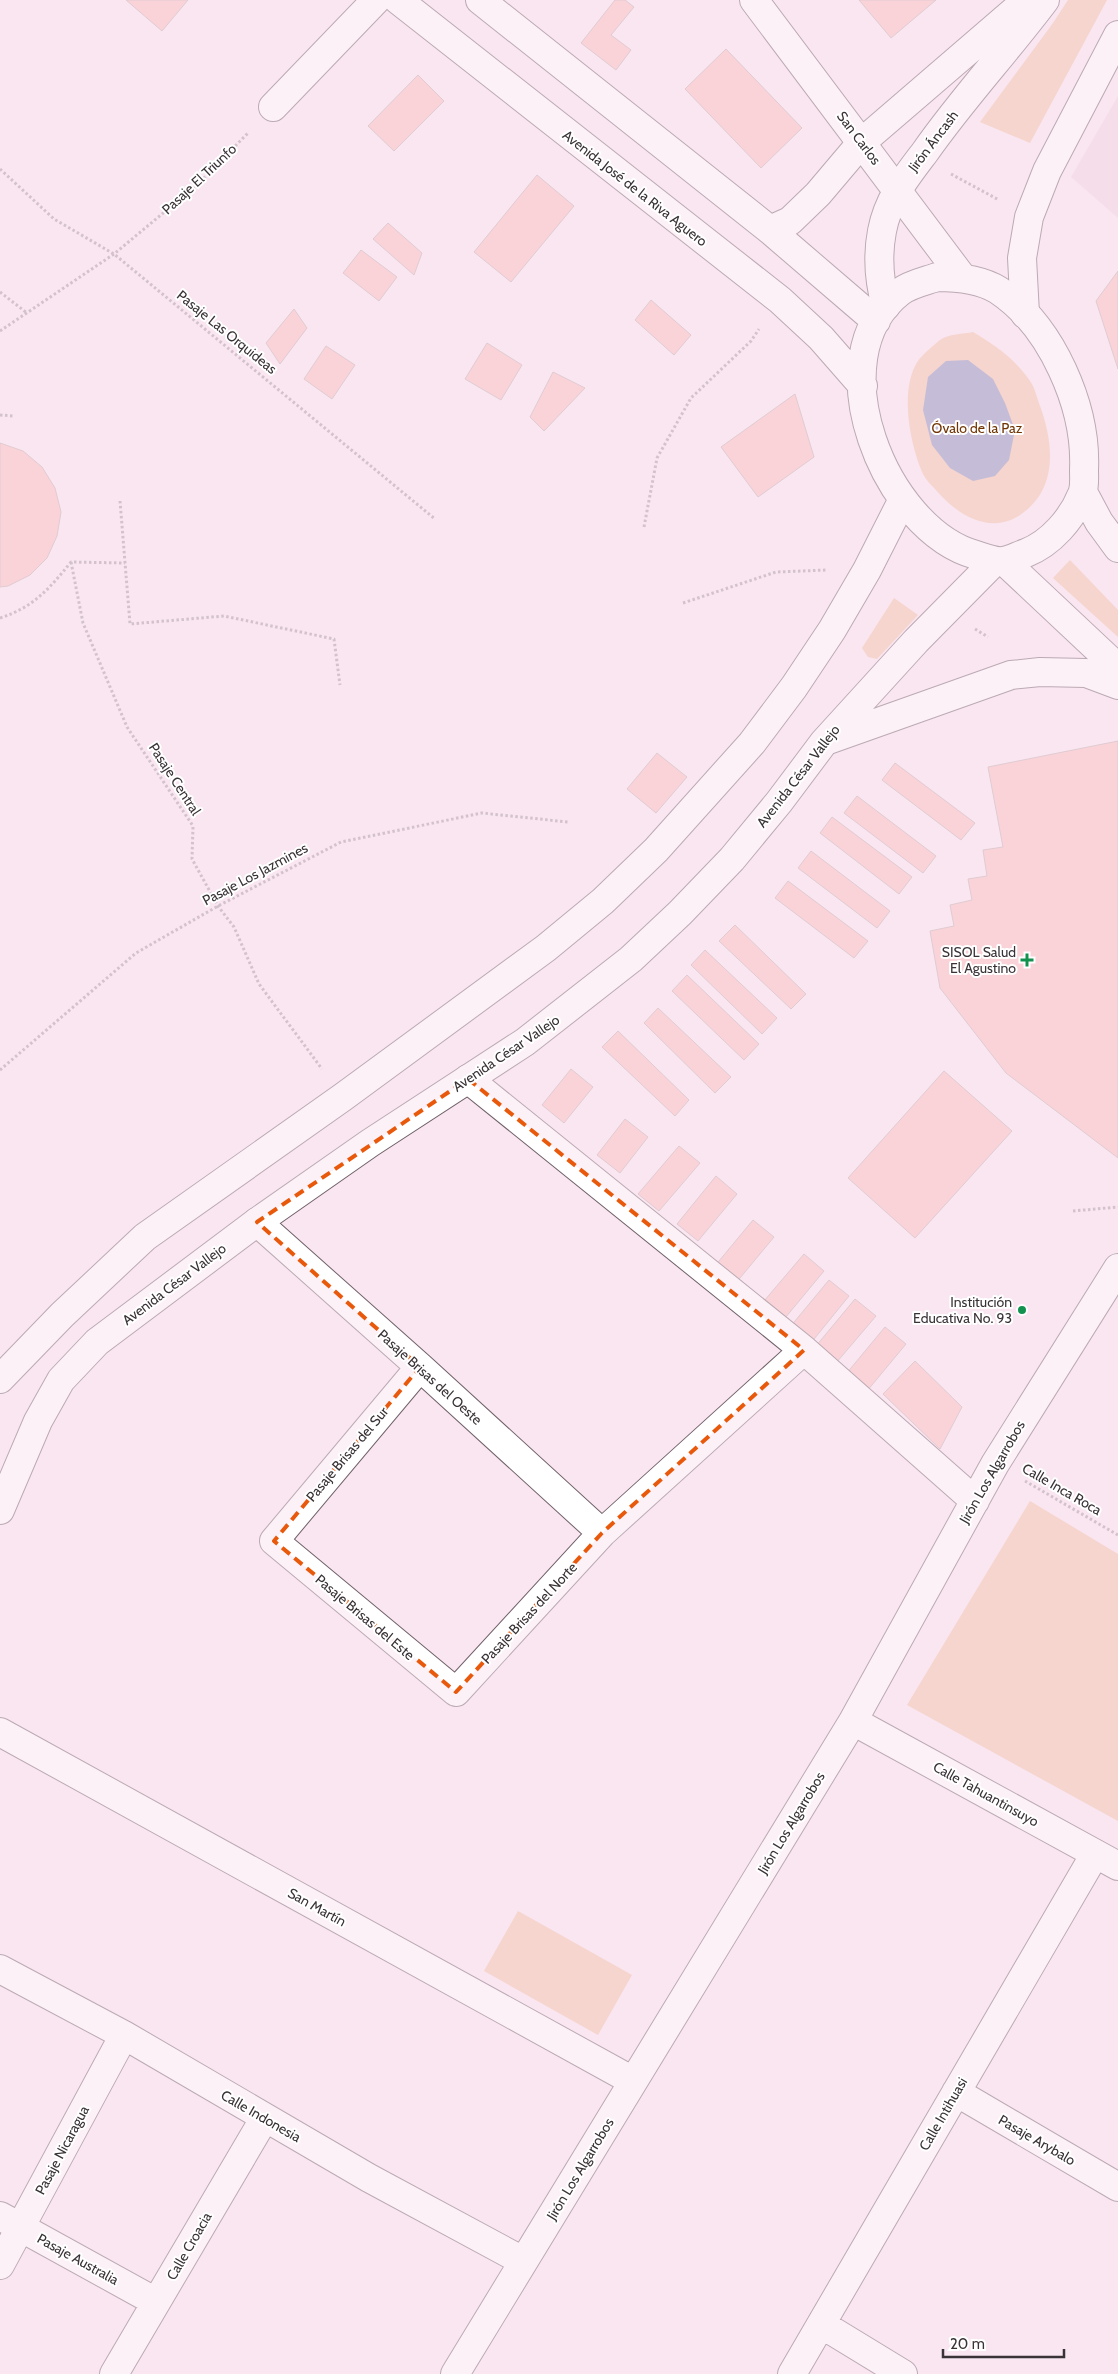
<svg xmlns="http://www.w3.org/2000/svg" width="1118" height="2374" font-family="Cabin,sans-serif">
<rect width="100%" height="100%" fill="#f9e6f0"/>
<path fill="#efd6e3" d="M 1118,96 L 1118,218 L 1071,177 Z"/>
<path fill="#f0c0a3" d="M 1068,0 L 1107,0 L 1030,143 L 980,122 L 1053,23 Z
M 973,332 C 995,345 1016,360 1030,381 C 1035,388 1037,398 1040,406 C 1054,444 1058,490 1020,515 C 989,536 955,513 935,489 C 931,485 926,480 923,474 C 910,445 899,389 918,361 C 923,354 934,345 940,340 C 948,334 964,334 973,332 Z
M 1070,560 L 1118,610 L 1118,637 L 1053,578 Z
M 894,598 L 918,615 L 877,659 L 868,657 L 862,648 Z
M 1030,1501 L 1118,1554 L 1118,1821 L 907,1705 Z
M 518,1911 L 632,1975 L 598,2035 L 484,1971 Z"/>
<path fill="#858bba" d="M 968,360 L 993,379 L 1005,403 L 1015,430 L 1009,460 L 995,476 L 973,481 L 950,468 L 932,445 L 923,410 L 928,377 L 946,361 Z"/>
<path fill="#fabdbd" stroke="#c0acab" d="M 126,0 L 188,0 L 162,31 Z
M 615,0 L 625,0 L 634,7 L 611,35 L 631,50 L 616,70 L 581,43 Z
M 859,0 L 936,0 L 891,38 Z
M 726,49 L 802,128 L 761,168 L 685,89 Z
M 418,75 L 444,101 L 394,151 L 368,126 Z
M 537,175 L 574,206 L 511,282 L 474,252 Z
M 388,223 L 422,253 L 414,275 L 373,239 Z
M 361,250 L 397,277 L 379,301 L 343,273 Z
M 1118,271 L 1118,369 L 1096,301 Z
M 651,300 L 691,335 L 674,355 L 635,320 Z
M 294,309 L 307,328 L 280,364 L 266,343 Z
M 487,343 L 522,365 L 501,400 L 465,379 Z
M 326,346 L 355,365 L 332,399 L 304,379 Z
M 553,372 L 585,388 L 544,431 L 530,417 Z
M 795,394 L 814,457 L 758,497 L 721,447 Z
M 0,443 L 23,451 L 42,467 L 55,488 L 61,512 L 57,536 L 47,558 L 30,575 L 8,586 L 0,587 Z
M 1118,741 L 1118,1158 L 1006,1073 L 940,988 L 930,931 L 954,926 L 950,905 L 972,900 L 968,879 L 987,876 L 983,850 L 1003,847 L 988,767 Z
M 657,753 L 687,777 L 656,813 L 627,789 Z
M 895,763 L 975,823 L 961,840 L 882,780 Z
M 857,796 L 936,856 L 923,873 L 844,813 Z
M 832,817 L 912,877 L 899,894 L 820,833 Z
M 811,851 L 890,911 L 877,928 L 798,868 Z
M 788,881 L 868,941 L 854,958 L 775,898 Z
M 735,925 L 806,994 L 791,1009 L 719,941 Z
M 705,950 L 777,1018 L 762,1034 L 691,965 Z
M 687,975 L 759,1044 L 744,1060 L 672,991 Z
M 658,1008 L 731,1077 L 715,1093 L 644,1023 Z
M 618,1031 L 689,1100 L 675,1116 L 602,1047 Z
M 571,1069 L 593,1087 L 564,1123 L 542,1105 Z
M 944,1071 L 1012,1131 L 915,1238 L 848,1178 Z
M 625,1119 L 648,1137 L 620,1173 L 597,1155 Z
M 679,1146 L 700,1163 L 659,1211 L 638,1194 Z
M 716,1176 L 737,1194 L 698,1241 L 677,1224 Z
M 753,1220 L 774,1237 L 735,1284 L 714,1267 Z
M 804,1254 L 824,1271 L 785,1318 L 764,1301 Z
M 829,1280 L 849,1296 L 810,1344 L 790,1327 Z
M 855,1299 L 876,1316 L 836,1363 L 816,1346 Z
M 885,1327 L 906,1344 L 867,1391 L 846,1374 Z
M 915,1361 L 962,1407 L 940,1449 L 883,1394 Z"/>
<g fill="none" stroke-linecap="round" stroke-linejoin="round">
<g stroke="#716169" stroke-width="30">
<path id="street" d="M 754,0 L 962,277
M 273,107 L 376,0
M 468,1079 L 804,1350 L 975,1501
M 257,1222 L 420,1367 L 602,1533
M 420,1367 L 274,1541 L 456,1692 L 602,1533 L 804,1350
M 853,1721 L 1118,1866
M 0,1732 L 633,2081
M 0,1969 L 124,2035 L 369,2178 L 523,2261
M 956,2092 L 1118,2187
M 0,2216 L 156,2302
M 0,2265 L 124,2035
M 821,2324 L 903,2374
M 114,2374 L 264,2119
M 455,2374 L 853,1721 L 995,1464 L 1118,1268
M 792,2374 L 1095,1854"/>
</g>
<g stroke="#716169" stroke-width="30">
<path id="secondary" d="M 862,142 L 1027,0
M 886,306 C 879,281 877,257 882,231 C 888,199 906,177 925,152 C 962,99 1006,52 1045,0
M 1025,314 L 1022,258 L 1029,217 L 1047,171 L 1118,35"/>
</g>
<g stroke="#716169" stroke-width="30">
<path id="primary" d="M 398,0 L 780,300 L 821,338 L 863,386
M 480,0 L 770,230 L 876,321
M 770,230 L 790,221 L 818,194 L 862,142
M 937,277 C 958,277 980,279 998,290 C 1052,326 1087,407 1084,470 C 1084,478 1085,487 1082,494 C 1072,519 1051,543 1026,553 C 1019,555 1011,560 1003,561 C 995,562 985,558 976,555 C 885,530 815,358 900,292 C 910,284 926,281 937,277 Z
M 1083,492 L 1099,522 L 1118,548
M 1004,561 L 1118,668
M 828,740 L 1011,675 L 1040,672 L 1086,673 L 1118,685
M 0,1379 L 62,1315 L 145,1237 L 343,1097 L 546,948 L 603,901 L 656,850 L 752,743 L 794,687 L 832,630 L 867,570 L 902,501
M 0,1510 L 38,1421 L 61,1380 L 97,1342 L 257,1222 L 370,1143 L 525,1042 L 631,959 L 680,913 L 732,859 L 779,802 L 824,742 L 916,641 L 995,561"/>
</g>
<path stroke="#a5989f" stroke-width="3" stroke-dasharray="2.5 2.5" stroke-linecap="butt" d="M 0,169 L 54,219 L 114,254 L 435,519
M 951,174 L 999,200
M 0,292 L 27,313
M 0,331 L 114,254 L 198,184 L 249,132
M 0,415 L 14,416
M 120,501 L 130,624 L 224,616 L 334,639 L 340,685
M 644,527 L 657,458 L 691,398 L 751,341 L 759,329
M 71,562 L 83,623 L 127,727 L 193,826 L 192,859 L 218,906 L 234,927 L 259,984 L 322,1069
M 683,603 L 776,572 L 827,570
M 0,618 C 34,607 49,589 71,562 L 125,563
M 975,629 L 988,637
M 0,1070 L 136,953 L 218,906 L 341,842 L 482,813 L 568,822
M 1073,1211 L 1118,1207
M 1025,1481 L 1118,1535"/>
<use href="#street" stroke="#fff" stroke-width="28"/>
<use href="#secondary" stroke="#fff" stroke-width="28"/>
<use href="#primary" stroke="#fff" stroke-width="28"/>
</g>
<path d="M0 0H1118V2374H0ZM 468,1079 L 804,1350 L 602,1533 L 456,1692 L 274,1541 L 420,1367 L 257,1222 Z" fill="#f9e6f0" fill-opacity=".55" fill-rule="evenodd"/>
<path fill="none" stroke="#e8590c" stroke-width="4" stroke-dasharray="10 6" stroke-linejoin="round" d="M 468,1079 L 804,1350 L 602,1533 L 456,1692 L 274,1541 L 420,1367 L 257,1222 Z"/>
<g fill="#13914e" stroke="#fff" stroke-width="2">
<path d="M1024.5 952.5h5v5h5v5h-5v5h-5v-5h-5v-5h5z"/>
<circle cx="1022" cy="1310" r="5"/>
</g>
<g text-anchor="middle" dominant-baseline="central" stroke-width="4" stroke-linejoin="round" paint-order="stroke">
<g font-size="14" fill="#393236" stroke="#fff">
<text transform="translate(859 138) rotate(53)">San Carlos</text>
<text transform="translate(933 141) rotate(-53)">Jirón Áncash</text>
<text transform="translate(199 179) rotate(-43)">Pasaje El Triunfo</text>
<text transform="translate(635 188) rotate(38)">Avenida José de la Riva Aguero</text>
<text transform="translate(227 332) rotate(39)">Pasaje Las Orquideas</text>
<text transform="translate(798 776) rotate(-52)">Avenida César Vallejo</text>
<text transform="translate(175 779) rotate(57)">Pasaje Central</text>
<text transform="translate(255 874) rotate(-28)">Pasaje Los Jazmines</text>
<text transform="translate(506 1053) rotate(-34)">Avenida César Vallejo</text>
<text transform="translate(174 1284) rotate(-37)">Avenida César Vallejo</text>
<text transform="translate(430 1377) rotate(42)">Pasaje Brisas del Oeste</text>
<text transform="translate(347 1454) rotate(-50)">Pasaje Brisas del Sur</text>
<text transform="translate(992 1472) rotate(-60)">Jirón Los Algarrobos</text>
<text transform="translate(1062 1489) rotate(30)">Calle Inca Roca</text>
<text transform="translate(529 1613) rotate(-47)">Pasaje Brisas del Norte</text>
<text transform="translate(365 1617) rotate(40)">Pasaje Brisas del Este</text>
<text transform="translate(986 1794) rotate(29)">Calle Tahuantinsuyo</text>
<text transform="translate(791 1823) rotate(-59)">Jirón Los Algarrobos</text>
<text transform="translate(317 1907) rotate(29)">San Martín</text>
<text transform="translate(943 2114) rotate(-60)">Calle Intihuasi</text>
<text transform="translate(261 2116) rotate(30)">Calle Indonesia</text>
<text transform="translate(1037 2140) rotate(30)">Pasaje Arybalo</text>
<text transform="translate(62 2150) rotate(-62)">Pasaje Nicaragua</text>
<text transform="translate(580 2169) rotate(-59)">Jirón Los Algarrobos</text>
<text transform="translate(189 2246) rotate(-60)">Calle Croacia</text>
<text transform="translate(78 2259) rotate(29)">Pasaje Australia</text>
</g>
<g font-size="14" fill="#713504" stroke="#fff">
<text x="977" y="428">Óvalo de la Paz</text>
</g>
<g font-size="14" fill="#393236" stroke="#fff" text-anchor="end">
<text x="1016" y="952">SISOL Salud<tspan x="1016" dy="16">El Agustino</tspan></text>
<text x="1012" y="1302">Institución<tspan x="1012" dy="16">Educativa No. 93</tspan></text>
</g>
</g>
<path d="M943 2349v8h121v-8" fill="none" stroke="#393236" stroke-width="2.5"/>
<text x="950" y="2349" font-size="15" fill="#393236" stroke="#ffffff" stroke-width="4" paint-order="stroke">20 m</text>
</svg>
